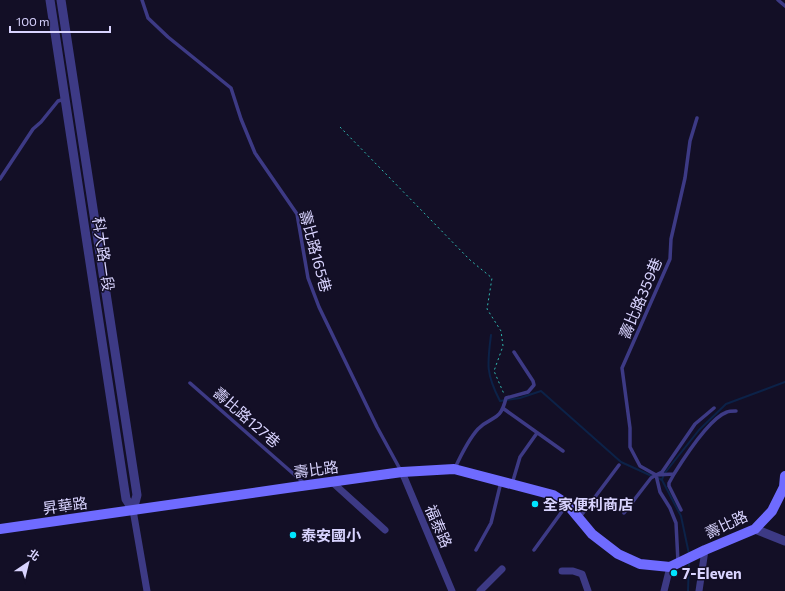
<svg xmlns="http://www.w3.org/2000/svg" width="785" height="591" font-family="Commissioner,'Noto Sans TC',sans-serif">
<rect width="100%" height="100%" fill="#130f26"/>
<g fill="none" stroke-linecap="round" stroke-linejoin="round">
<path stroke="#0c2248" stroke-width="2" d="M 491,335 C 487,365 486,374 500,401 L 520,398 L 541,391 L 621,462 L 654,477
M 658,478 L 662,480
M 662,480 L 664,474 L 699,430 L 726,404 L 785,382
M 662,480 L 681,516 L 689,554
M 688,591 L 689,562"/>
<path stroke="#2fb8b0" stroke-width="1" stroke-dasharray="2 3" stroke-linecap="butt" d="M 340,127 L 470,260 L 492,278 L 487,309 L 501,331 L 503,346 L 494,371 L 504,394"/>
<path stroke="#3d3a85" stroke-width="3.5" d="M 142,0 L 148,18 L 168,37 L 231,88 L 241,119 L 255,153 L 297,214 L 308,278 L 319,307 L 377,427 L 401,471
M 778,0 L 785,6
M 697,118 L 690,141 L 685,178 L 671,239 L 670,259 L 622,368 L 630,428 L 630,447 L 640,466 L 656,475 L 674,474 C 684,458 710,418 727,412 C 729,411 733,411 736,411
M 0,179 L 33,129 L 41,122 L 58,101 L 65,99
M 190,383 L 305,484
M 504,409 L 563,451
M 455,468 C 461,455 468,440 478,429 C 492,415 500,423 506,398 L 528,392 L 534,385 L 533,381 L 514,352
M 674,474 L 669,483 L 669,486 L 681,510
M 512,484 L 520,457 L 537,433
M 624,513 L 651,478 L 656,475
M 580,517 L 619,465
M 476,550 L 491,523 L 501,482
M 534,550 L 566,506
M 678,562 L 676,523 L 670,508 L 660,492 L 656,475 L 662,472 L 695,424 L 714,408"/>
<path stroke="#3d3a85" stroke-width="7" d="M 402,472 L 452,591
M 332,482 L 385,530
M 133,510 L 147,591
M 562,571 L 573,571 L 582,574 L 588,591
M 480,591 L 502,569
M 664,591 L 670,567
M 699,591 L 705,550"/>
<path stroke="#3d3a85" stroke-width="9" d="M 50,0 L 126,499 L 133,510
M 61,0 L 137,495 L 133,510
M 755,529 L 785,541"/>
<path stroke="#6f6bff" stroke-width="10" d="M 0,529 L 294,487 L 402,472 L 454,469 L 553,495 L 567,504 L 592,534 L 618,554 L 640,564 L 670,567 L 705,550 L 755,529 L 772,511 L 784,487 L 785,476"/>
</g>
<g fill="#00e5ff" stroke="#130f26" stroke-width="1.5">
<circle cx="535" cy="504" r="4"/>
<circle cx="293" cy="535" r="4"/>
<circle cx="674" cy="573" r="4"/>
</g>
<g text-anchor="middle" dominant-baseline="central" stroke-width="3" stroke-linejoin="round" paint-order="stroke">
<g font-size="15" fill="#d9d4ff" stroke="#130f26">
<text transform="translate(316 251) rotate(75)">壽比路165巷</text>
<text transform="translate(104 254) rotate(82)">科大路一段</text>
<text transform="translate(640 298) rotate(-67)">壽比路359巷</text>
<text transform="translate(247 417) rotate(41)">壽比路127巷</text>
<text transform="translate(316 469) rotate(-8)">壽比路</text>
<text transform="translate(65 505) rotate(-8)">昇華路</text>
<text transform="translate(726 524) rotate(-25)">壽比路</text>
<text transform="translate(439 526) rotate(67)">福泰路</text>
</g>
<g font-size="15" font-weight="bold" fill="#d9d4ff" stroke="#130f26" text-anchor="start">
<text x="543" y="504">全家便利商店</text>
<text x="301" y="535">泰安國小</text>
<text x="682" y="573">7-Eleven</text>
</g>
</g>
<g transform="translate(28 563) rotate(35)" stroke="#130f26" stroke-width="3" paint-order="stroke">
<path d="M0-3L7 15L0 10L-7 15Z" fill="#d9d4ff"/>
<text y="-6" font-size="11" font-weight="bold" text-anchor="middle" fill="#d9d4ff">北</text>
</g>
<path d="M10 26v6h100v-6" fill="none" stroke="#d9d4ff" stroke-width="2"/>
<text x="16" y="26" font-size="12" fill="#d9d4ff" stroke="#130f26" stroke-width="3" paint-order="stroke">100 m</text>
</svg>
